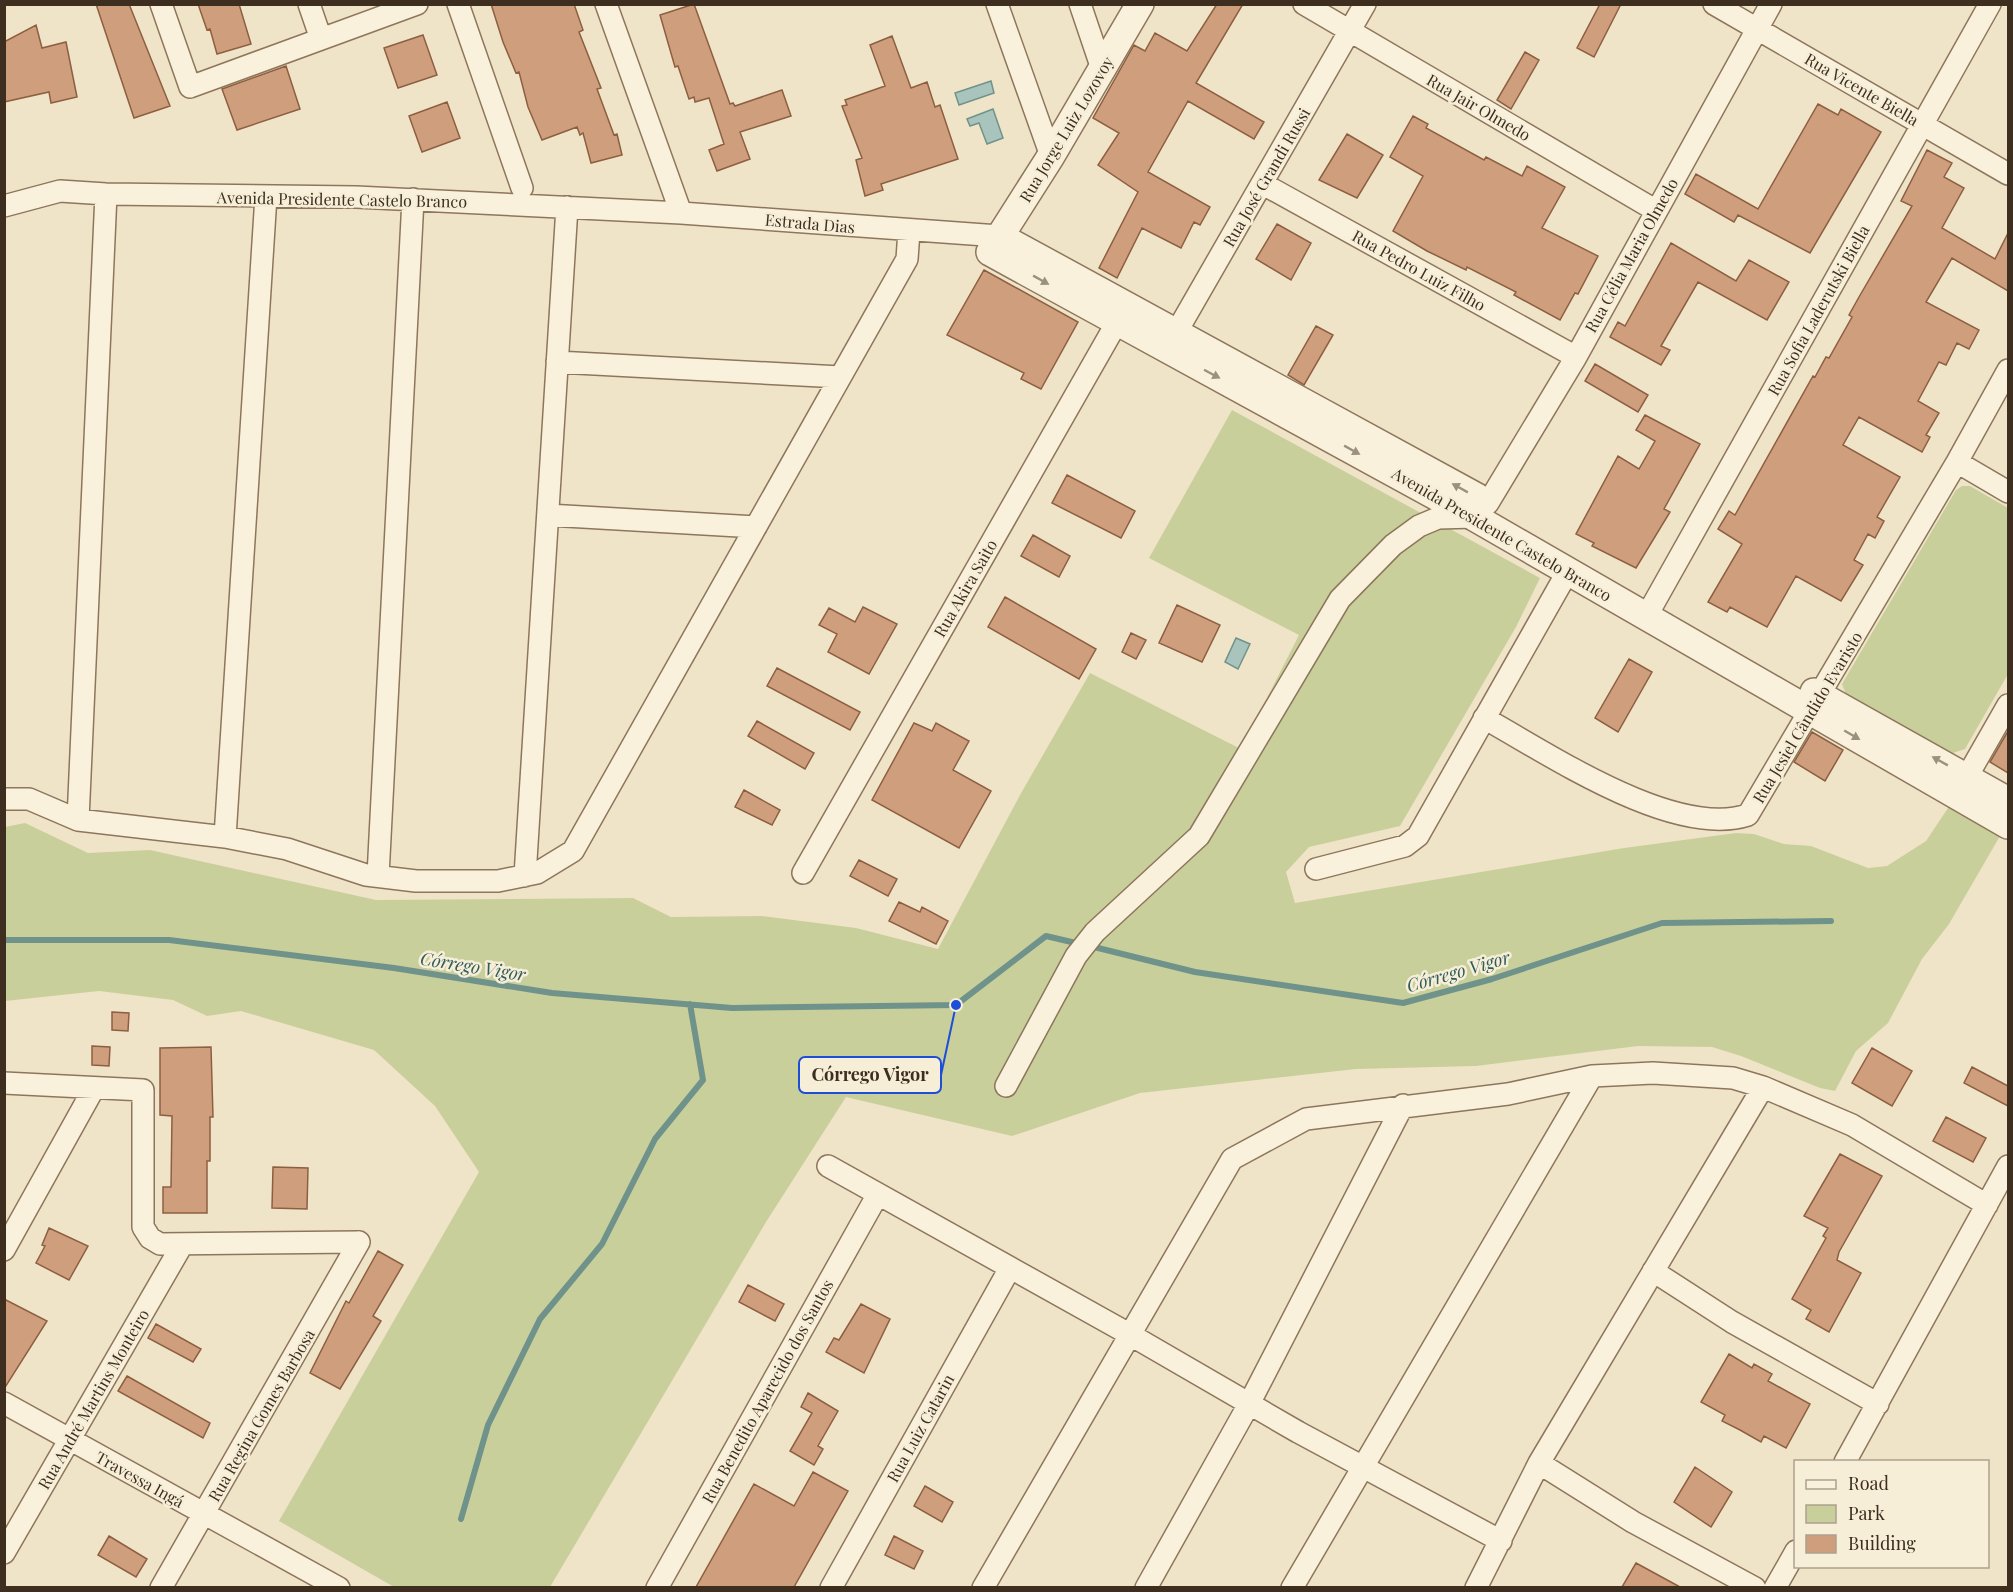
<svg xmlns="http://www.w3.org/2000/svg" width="2013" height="1592" font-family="'Playfair Display',serif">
<rect width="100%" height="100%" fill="#f0e4c8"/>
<path fill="#c9cf9b" d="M 1232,410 L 1540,578 L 1516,627 L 1400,826 L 1309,847 L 1286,872 L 1295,903 L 1624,848 L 1736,833 L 1754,834 L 1784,844 L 1811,846 L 1868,868 L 1887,866 L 1926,841 L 1950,805 L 2000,836 L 1949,924 L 1922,959 L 1888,1023 L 1856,1051 L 1835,1091 L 1820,1088 L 1741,1056 L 1712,1047 L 1638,1046 L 1476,1066 L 1356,1069 L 1140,1093 L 1012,1136 L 846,1097 L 766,1222 L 550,1587 L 394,1587 L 279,1521 L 479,1172 L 435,1106 L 374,1050 L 241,1011 L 207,1016 L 173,1000 L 99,991 L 5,1001 L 5,827 L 25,823 L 88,853 L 150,850 L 376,900 L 633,898 L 671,917 L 762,916 L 856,928 L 938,949 L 1020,795 L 1090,673 L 1241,749 L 1299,635 L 1149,558 Z
M 1962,486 L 1970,486 L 2008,508 L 2008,674 L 1965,749 L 1953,753 L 1847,697 L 1842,684 L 1956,490 Z"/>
<path fill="#a9c4bc" stroke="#6f938a" stroke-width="1.5" d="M 991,81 L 994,93 L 959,105 L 955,93 Z
M 993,109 L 1003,138 L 987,144 L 979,123 L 970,126 L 967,119 Z
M 1236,638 L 1250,644 L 1238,669 L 1225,662 Z"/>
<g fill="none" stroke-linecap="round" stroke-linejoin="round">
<path stroke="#6f938a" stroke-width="6" d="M 4,940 L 169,940 L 394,968 L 552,993 L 732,1008 L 956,1005 L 1046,936 L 1080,944
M 1090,946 L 1195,972 L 1403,1003 L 1492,979 L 1662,923 L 1831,921
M 461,1519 L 488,1425 L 540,1319 L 602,1244 L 655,1139 L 703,1080 L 690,1004"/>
</g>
<path fill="#cf9f7d" stroke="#8d5f41" stroke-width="1.5" d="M 96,4 L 129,4 L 170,106 L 134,118 Z
M 198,4 L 239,4 L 251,44 L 217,54 L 210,29 L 207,30 Z
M 491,4 L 574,4 L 583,30 L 579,32 L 601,88 L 597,89 L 614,135 L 617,134 L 622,155 L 591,163 L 583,133 L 580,135 L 577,127 L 542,140 L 528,107 L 519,72 L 516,73 L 503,42 Z
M 694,4 L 730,104 L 733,103 L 735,106 L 782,90 L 791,116 L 740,132 L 750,159 L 717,171 L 709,150 L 724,144 L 709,98 L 695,102 L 694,97 L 689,99 L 678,66 L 675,67 L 660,15 Z
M 1217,4 L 1243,4 L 1196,83 L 1264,122 L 1254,139 L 1188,101 L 1148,172 L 1210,207 L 1200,225 L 1194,222 L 1181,248 L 1142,228 L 1117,278 L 1099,268 L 1138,192 L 1098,165 L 1119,133 L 1093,118 L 1134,45 L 1145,51 L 1155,33 L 1187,51 Z
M 1600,4 L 1621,4 L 1594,57 L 1577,48 Z
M 36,25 L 42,48 L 66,42 L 77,97 L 51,103 L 49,92 L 4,102 L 4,42 Z
M 423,35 L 437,75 L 398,88 L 384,48 Z
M 892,36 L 911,88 L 927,82 L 935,107 L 940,105 L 958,159 L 881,184 L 883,190 L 865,196 L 856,160 L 862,158 L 842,106 L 847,105 L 845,100 L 885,86 L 870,45 Z
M 1525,52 L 1539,60 L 1511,109 L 1497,100 Z
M 286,66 L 300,109 L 237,130 L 222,89 Z
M 447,102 L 460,138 L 422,152 L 409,116 Z
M 1818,104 L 1838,115 L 1841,109 L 1881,132 L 1810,253 L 1738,215 L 1734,222 L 1685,194 L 1696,174 L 1758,209 Z
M 1413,116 L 1428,124 L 1426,128 L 1484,160 L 1486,157 L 1522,176 L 1527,166 L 1565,187 L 1542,228 L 1598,256 L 1578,294 L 1575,293 L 1560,320 L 1514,295 L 1516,292 L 1467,267 L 1466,270 L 1427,251 L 1393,231 L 1423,176 L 1390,157 Z
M 1347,134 L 1383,155 L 1357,198 L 1319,180 Z
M 1927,150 L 1952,163 L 1944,177 L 1964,188 L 1942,228 L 1995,259 L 2008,233 L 2008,291 L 1952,258 L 1926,302 L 1979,330 L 1969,349 L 1957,343 L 1946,365 L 1939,362 L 1918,401 L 1939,413 L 1926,435 L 1930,437 L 1922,452 L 1859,417 L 1843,445 L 1900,477 L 1877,517 L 1884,521 L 1875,538 L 1868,534 L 1854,560 L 1863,565 L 1841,601 L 1796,576 L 1767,627 L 1730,607 L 1727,612 L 1708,602 L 1742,544 L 1718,529 L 1729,511 L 1735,515 L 1813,376 L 1815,377 L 1826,357 L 1829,358 L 1852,317 L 1849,315 L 1859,297 L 1912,206 L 1901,201 Z
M 1277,224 L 1311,243 L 1291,280 L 1256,259 Z
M 1671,243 L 1736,281 L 1749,260 L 1789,282 L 1767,320 L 1698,282 L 1661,346 L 1670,350 L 1661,365 L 1610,337 L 1618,322 L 1625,326 Z
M 984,270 L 1078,322 L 1041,389 L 1021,379 L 1024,373 L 947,335 Z
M 1316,326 L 1333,335 L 1304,385 L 1288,375 Z
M 1595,364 L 1648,395 L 1638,412 L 1585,381 Z
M 1645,415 L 1700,444 L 1664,509 L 1670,512 L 1636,568 L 1592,546 L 1594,543 L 1576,534 L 1618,456 L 1639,469 L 1655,441 L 1636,430 Z
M 1067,475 L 1135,511 L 1121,538 L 1052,503 Z
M 1033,535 L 1070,556 L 1059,577 L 1021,556 Z
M 1005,597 L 1096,649 L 1079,679 L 988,627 Z
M 1177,605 L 1220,625 L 1202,662 L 1159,643 Z
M 863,607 L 897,624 L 869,674 L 828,652 L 837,634 L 819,625 L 829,608 L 855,622 Z
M 1131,633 L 1146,640 L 1136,659 L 1122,652 Z
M 1629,659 L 1652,672 L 1618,732 L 1595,718 Z
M 777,668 L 860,712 L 850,730 L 767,686 Z
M 757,721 L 814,753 L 805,769 L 748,736 Z
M 914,723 L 932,731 L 936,723 L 969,741 L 953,770 L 991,791 L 959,848 L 872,800 Z
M 2008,731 L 2008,773 L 1990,762 Z
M 1812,732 L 1843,750 L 1825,781 L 1794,762 Z
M 744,790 L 780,810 L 772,825 L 735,807 Z
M 859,860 L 897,879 L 888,896 L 850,876 Z
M 899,902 L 920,912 L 922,907 L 948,921 L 936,944 L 889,921 Z
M 112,1012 L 129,1013 L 128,1031 L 112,1030 Z
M 92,1046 L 110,1047 L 109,1066 L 92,1065 Z
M 211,1047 L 213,1117 L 210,1117 L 210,1161 L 207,1161 L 207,1213 L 163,1213 L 163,1187 L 171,1187 L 172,1116 L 160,1115 L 160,1048 Z
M 1872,1048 L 1912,1071 L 1892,1106 L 1852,1083 Z
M 1972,1067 L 2008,1086 L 2008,1106 L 1964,1083 Z
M 1946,1117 L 1986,1138 L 1973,1162 L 1933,1141 Z
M 1840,1154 L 1882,1176 L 1839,1252 L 1837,1260 L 1861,1273 L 1829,1332 L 1806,1319 L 1811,1310 L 1792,1299 L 1826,1238 L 1823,1236 L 1828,1228 L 1804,1216 Z
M 273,1167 L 308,1168 L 307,1209 L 272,1208 Z
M 49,1228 L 88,1246 L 69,1280 L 36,1263 L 45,1246 L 42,1245 Z
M 378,1251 L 403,1265 L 373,1316 L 381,1321 L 340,1389 L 310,1373 L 346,1301 L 349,1303 Z
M 748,1285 L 784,1304 L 775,1321 L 739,1302 Z
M 4,1299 L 47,1321 L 4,1389 Z
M 861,1304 L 890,1319 L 864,1373 L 826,1352 L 834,1338 L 839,1340 Z
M 156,1324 L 201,1349 L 193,1362 L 148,1338 Z
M 1729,1354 L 1752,1368 L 1754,1364 L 1772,1374 L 1768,1381 L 1810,1404 L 1786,1448 L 1764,1436 L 1761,1442 L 1740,1430 L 1722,1421 L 1725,1415 L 1701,1402 Z
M 127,1376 L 210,1423 L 203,1438 L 118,1391 Z
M 808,1393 L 838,1411 L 818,1446 L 823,1449 L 814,1465 L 790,1451 L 812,1413 L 801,1407 Z
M 1695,1467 L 1732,1492 L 1711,1527 L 1674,1502 Z
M 813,1472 L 848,1491 L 794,1587 L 696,1587 L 754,1484 L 794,1506 Z
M 925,1486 L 953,1502 L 942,1522 L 914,1506 Z
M 109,1536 L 147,1559 L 136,1577 L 98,1555 Z
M 894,1536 L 923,1551 L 914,1569 L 885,1555 Z
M 1636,1563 L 1680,1587 L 1622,1587 Z"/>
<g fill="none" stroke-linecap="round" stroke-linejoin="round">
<g stroke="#8d765c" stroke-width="24">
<path id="minor" d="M 161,4 L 190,87 L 417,4
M 309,4 L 321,39
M 458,4 L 522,188
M 606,4 L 681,213
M 997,4 L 1051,156
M 1080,4 L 1102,69
M 1304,4 L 1655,210
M 1714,4 L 2008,174
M 1263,184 L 1576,357
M 4,206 L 60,191 L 106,194 L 356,197 L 681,213 L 999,236
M 1169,345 L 1365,4
M 557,362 L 840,377
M 1957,462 L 2008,492
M 548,515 L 756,527
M 1646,617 L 1990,4
M 1484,718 C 1549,754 1674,839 1748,815 L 1957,462 L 2008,370
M 1960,789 L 2008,705
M 4,799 L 29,799 L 78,820 L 225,837 L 287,849 L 366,875 L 416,881 L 498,881 L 537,873 L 573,851 L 907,259 L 909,231
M 78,820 L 106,194
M 225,837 L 266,196
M 1316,869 L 1405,846 L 1418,836 L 1568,571
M 803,873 L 1124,310
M 378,876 L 413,199
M 525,876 L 567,207
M 4,1083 L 143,1090 L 143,1227 L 150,1238 L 160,1244 L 359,1242
M 1006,1086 L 1076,956 L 1095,932 L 1199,836 L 1340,599 L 1393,545 L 1419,526 L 1438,518 L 1474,517 L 1488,503 L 1576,357 L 1771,4
M 828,1166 L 1129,1334 L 1298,1432 L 1501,1541
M 4,1250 L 94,1088
M 1653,1271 L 1732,1322 L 1878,1404
M 4,1403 L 339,1588
M 1845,1462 L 2008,1166
M 1539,1463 L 1633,1522 L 1755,1588
M 4,1553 L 182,1245
M 161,1588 L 359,1242
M 657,1588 L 878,1194
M 831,1588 L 1010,1268
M 983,1588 L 1232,1159 L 1306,1119 L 1508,1094 L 1592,1076 L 1653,1073 L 1733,1078 L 1763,1087 L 1852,1125 L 1987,1205
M 1146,1588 L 1249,1404 L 1403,1105
M 1292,1588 L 1592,1076
M 1476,1588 L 1539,1463 L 1763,1087
M 1775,1588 L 1796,1551"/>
</g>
<g stroke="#8d765c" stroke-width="30">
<path id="tertiary" d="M 1140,4 L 1051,156 L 990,252 L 1474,517 L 2008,825
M 999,236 L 1477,497
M 1814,692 L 2008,801"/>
</g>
<use href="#minor" stroke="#faf1dc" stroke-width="21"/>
<use href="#tertiary" stroke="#faf1dc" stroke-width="27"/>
</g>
<defs><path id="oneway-solid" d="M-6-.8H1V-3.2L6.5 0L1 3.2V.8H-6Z" transform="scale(1.5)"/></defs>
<g fill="#9c907e">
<use href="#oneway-solid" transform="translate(1041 280) rotate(29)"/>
<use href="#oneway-solid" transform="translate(1212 374) rotate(28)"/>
<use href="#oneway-solid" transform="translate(1352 450) rotate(29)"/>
<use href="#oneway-solid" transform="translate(1460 488) rotate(-151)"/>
<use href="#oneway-solid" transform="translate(1852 735) rotate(30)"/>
<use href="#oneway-solid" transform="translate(1940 761) rotate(-151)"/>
</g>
<g text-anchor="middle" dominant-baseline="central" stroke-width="5" stroke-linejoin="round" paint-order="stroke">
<g font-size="16" fill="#3d2e20" stroke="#f7eed8">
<text transform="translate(1862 89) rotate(30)">Rua Vicente Biella</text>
<text transform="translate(1479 107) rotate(30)">Rua Jair Olmedo</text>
<text transform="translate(1066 129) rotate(-59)">Rua Jorge Luiz Lozovoy</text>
<text transform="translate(1266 177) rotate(-60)">Rua José Grandi Russi</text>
<text transform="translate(342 199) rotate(1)">Avenida Presidente Castelo Branco</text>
<text transform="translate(810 223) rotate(5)">Estrada Dias</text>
<text transform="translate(1631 255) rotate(-61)">Rua Célia Maria Olmedo</text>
<text transform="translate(1419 270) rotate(29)">Rua Pedro Luiz Filho</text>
<text transform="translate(1818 310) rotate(-61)">Rua Sofia Laderutski Biella</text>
<text transform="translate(1502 534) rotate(30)">Avenida Presidente Castelo Branco</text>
<text transform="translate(965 588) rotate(-60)">Rua Akira Saito</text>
<text transform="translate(1807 717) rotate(-59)">Rua Jesiel Cândido Evaristo</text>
<text transform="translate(767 1391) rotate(-61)">Rua Benedito Aparecido dos Santos</text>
<text transform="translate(93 1399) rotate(-60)">Rua André Martins Monteiro</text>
<text transform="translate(261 1415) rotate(-60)">Rua Regina Gomes Barbosa</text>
<text transform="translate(920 1428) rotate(-61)">Rua Luiz Catarin</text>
<text transform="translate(140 1479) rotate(29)">Travessa Ingá</text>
</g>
<g font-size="18" font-style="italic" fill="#2f5d5a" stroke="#f7eed8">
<text transform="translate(473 966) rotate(9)">Córrego Vigor</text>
<text transform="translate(1458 971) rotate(-16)">Córrego Vigor</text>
</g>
</g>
<path fill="none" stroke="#1d4ed8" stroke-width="2" d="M956 1005L941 1075"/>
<circle fill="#1d4ed8" stroke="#f7eed8" stroke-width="2" cx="956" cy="1005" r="6"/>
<rect fill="#f7eed8" stroke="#1d4ed8" stroke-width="2" x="799" y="1057" width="142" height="36" rx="6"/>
<g font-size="18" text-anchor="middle" font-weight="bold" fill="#3d2e20">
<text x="870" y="1081">Córrego Vigor</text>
</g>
<rect width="2013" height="1592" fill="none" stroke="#3d2e20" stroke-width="12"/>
<rect x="1794" y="1460" width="195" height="108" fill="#f7eed8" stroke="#ada18e" stroke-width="1.5"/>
<rect x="1806" y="1480" width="30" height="9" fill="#faf1dc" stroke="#ada18e" stroke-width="1.5"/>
<text x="1848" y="1490" font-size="18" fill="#3d2e20">Road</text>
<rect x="1806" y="1505" width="30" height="18" fill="#c9cf9b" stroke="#ada18e" stroke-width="1.5"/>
<text x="1848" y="1520" font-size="18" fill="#3d2e20">Park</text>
<rect x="1806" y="1535" width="30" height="18" fill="#cf9f7d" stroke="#ada18e" stroke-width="1.5"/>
<text x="1848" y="1550" font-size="18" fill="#3d2e20">Building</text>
</svg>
